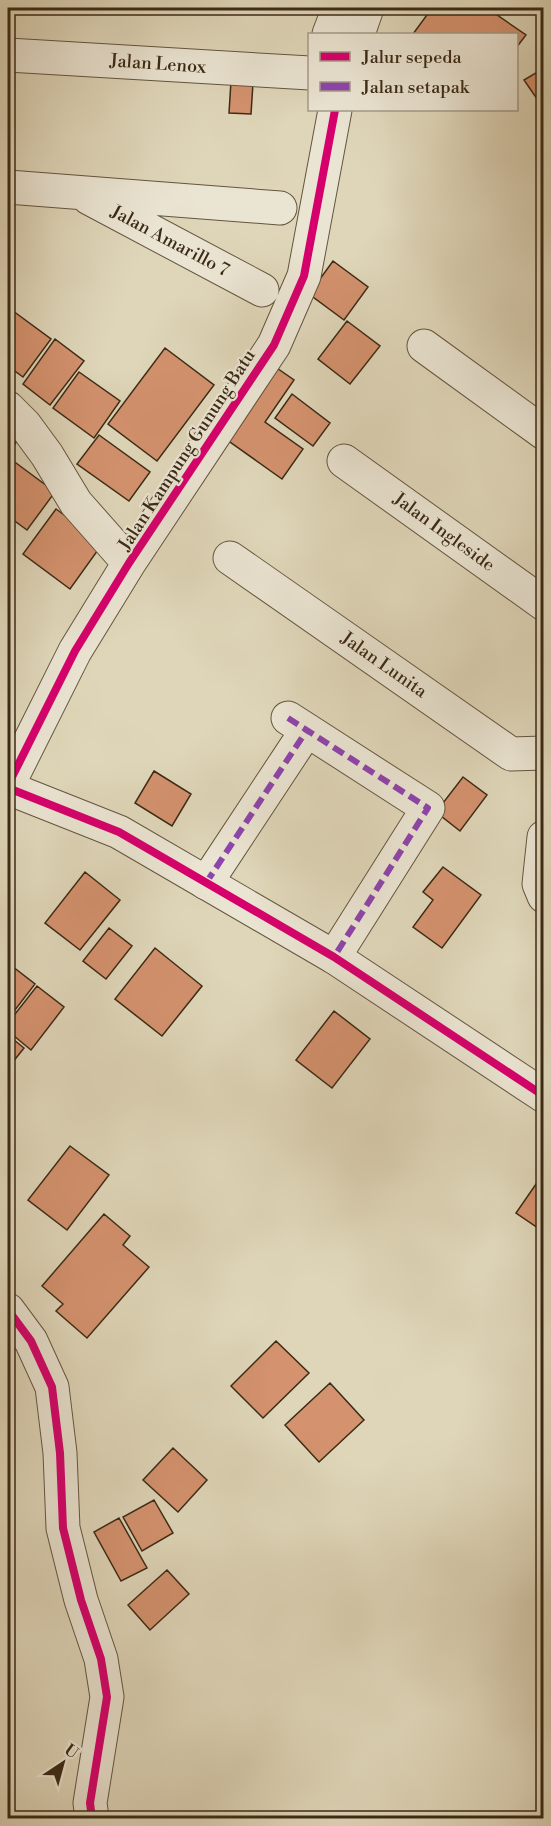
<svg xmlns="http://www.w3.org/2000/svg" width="551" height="1826" font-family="'Libre Bodoni',serif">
<rect width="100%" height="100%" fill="#dfd6b9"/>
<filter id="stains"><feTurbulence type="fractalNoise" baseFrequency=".00333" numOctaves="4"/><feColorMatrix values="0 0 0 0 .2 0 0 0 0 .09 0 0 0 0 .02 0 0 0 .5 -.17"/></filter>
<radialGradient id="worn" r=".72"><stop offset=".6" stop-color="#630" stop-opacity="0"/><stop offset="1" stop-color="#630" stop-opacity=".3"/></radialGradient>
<path fill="#d4926e" stroke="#3b2a15" stroke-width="1.5" d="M 432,8 L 487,8 L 526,35 L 516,48 L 516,34 L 413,34 Z
M 544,68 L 544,109 L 524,80 Z
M 231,81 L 253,83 L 251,114 L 229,113 Z
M 333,261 L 368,287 L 344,320 L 309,294 Z
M 9,308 L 51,339 L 23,377 L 8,366 Z
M 347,321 L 380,346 L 350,384 L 318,359 Z
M 55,339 L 84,361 L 50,405 L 23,384 Z
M 165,348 L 214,385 L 157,461 L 108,424 Z
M 274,366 L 294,380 L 265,422 L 303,449 L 282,479 L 223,437 Z
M 79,372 L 120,401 L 94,438 L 53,408 Z
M 292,394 L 330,423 L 313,446 L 275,418 Z
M 8,419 L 24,431 L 8,454 Z
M 99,435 L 150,472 L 129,501 L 77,464 Z
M 12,460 L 55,492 L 27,530 L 8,516 L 8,466 Z
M 56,509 L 103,543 L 70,589 L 23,554 Z
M 154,771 L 191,794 L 172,826 L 135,803 Z
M 463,777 L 487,795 L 460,831 L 436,812 Z
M 443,867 L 481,895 L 442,948 L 413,927 L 433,900 L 423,892 Z
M 85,872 L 120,900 L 80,950 L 45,923 Z
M 109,928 L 132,946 L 106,979 L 83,961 Z
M 155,948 L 202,986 L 162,1036 L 115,999 Z
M 8,963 L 35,984 L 8,1019 Z
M 37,986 L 64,1007 L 31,1050 L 8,1031 L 8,1023 Z
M 334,1011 L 370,1039 L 332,1088 L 296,1060 Z
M 8,1035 L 24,1048 L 8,1068 Z
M 70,1146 L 109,1175 L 67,1230 L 28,1200 Z
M 543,1174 L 544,1175 L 544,1232 L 516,1213 Z
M 104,1214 L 130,1236 L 123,1245 L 149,1267 L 87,1338 L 56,1311 L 63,1304 L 42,1286 Z
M 276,1341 L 309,1373 L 263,1418 L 231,1386 Z
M 330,1383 L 364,1420 L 319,1462 L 285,1425 Z
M 173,1448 L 207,1480 L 178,1512 L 143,1480 Z
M 154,1500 L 173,1533 L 142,1551 L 123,1517 Z
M 119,1518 L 147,1568 L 121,1581 L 94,1532 Z
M 167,1570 L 189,1594 L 150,1630 L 128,1605 Z"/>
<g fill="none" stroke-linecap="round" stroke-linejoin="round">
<g stroke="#64553e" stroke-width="35">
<path id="minor" d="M 329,34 L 339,8
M 358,34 L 367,8
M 8,55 L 310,73
M 8,187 L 280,208
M 89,198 L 262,290
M 424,346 L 544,433
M 8,408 L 25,425 L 47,455 L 76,503 L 129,563
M 344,461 L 544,604
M 230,558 L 511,754 L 544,753
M 288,718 L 428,808 L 334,957
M 8,785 L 75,651 L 129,563 L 274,345 L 304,276 L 335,110
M 544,837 L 539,884 L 544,896
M 206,883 L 307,730
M 8,1310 L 31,1341 L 52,1387 L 60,1453 L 63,1528 L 81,1600 L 101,1659 L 107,1697 L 90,1803 L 92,1818"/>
</g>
<g stroke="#64553e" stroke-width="35">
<path id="tertiary" d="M 8,788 L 119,832 L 334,957 L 544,1096"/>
</g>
<use href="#minor" stroke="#eae4d2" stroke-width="33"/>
<use href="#tertiary" stroke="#eae4d2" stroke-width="33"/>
<path stroke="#8e44ad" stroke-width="6" stroke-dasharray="12 6" stroke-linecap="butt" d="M 288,718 L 428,808 L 334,957
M 206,883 L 307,730"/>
<g stroke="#eae4d2" stroke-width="11">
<path id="cycleway" d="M 8,785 L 75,651 L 129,563 L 274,345 L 304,276 L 335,110
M 8,788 L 119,832 L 334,957 L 544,1096
M 8,1310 L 31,1341 L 52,1387 L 60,1453 L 63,1528 L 81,1600 L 101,1659 L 107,1697 L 90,1803 L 92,1818"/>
</g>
<use href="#cycleway" stroke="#d6006c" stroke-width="8"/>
</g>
<g text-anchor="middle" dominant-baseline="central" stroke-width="4.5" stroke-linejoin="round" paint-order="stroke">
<g font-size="18" fill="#3b2a15" stroke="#eae4d2">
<text transform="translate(158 64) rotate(4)">Jalan Lenox</text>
<text transform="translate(170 241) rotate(28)">Jalan Amarillo 7</text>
<text transform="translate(187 450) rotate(-57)">Jalan Kampung Gunung Batu</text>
<text transform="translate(444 532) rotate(36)">Jalan Ingleside</text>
<text transform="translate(384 665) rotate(35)">Jalan Lunita</text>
</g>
</g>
<rect width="551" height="1826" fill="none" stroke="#dfd6b9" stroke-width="30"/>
<rect x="9" y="9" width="533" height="1808" fill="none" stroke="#3b2a15" stroke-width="3"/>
<rect x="15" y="15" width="521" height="1796" fill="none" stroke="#3b2a15" stroke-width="1.5"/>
<rect x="308" y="33" width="210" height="78" fill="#eae4d2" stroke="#a49a86" stroke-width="1.5"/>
<rect x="320" y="52" width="30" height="9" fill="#d6006c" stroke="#a49a86" stroke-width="1.5"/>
<text x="362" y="63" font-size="18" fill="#3b2a15">Jalur sepeda</text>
<rect x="320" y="82" width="30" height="9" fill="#8e44ad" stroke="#a49a86" stroke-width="1.5"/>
<text x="362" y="93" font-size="18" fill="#3b2a15">Jalan setapak</text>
<g transform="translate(63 1763) rotate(36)" stroke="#eae4d2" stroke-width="4.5" paint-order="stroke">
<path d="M0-4.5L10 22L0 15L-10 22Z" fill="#3b2a15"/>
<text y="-9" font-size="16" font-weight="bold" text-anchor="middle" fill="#3b2a15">U</text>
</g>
<rect width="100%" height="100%" filter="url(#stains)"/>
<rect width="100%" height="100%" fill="url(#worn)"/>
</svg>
